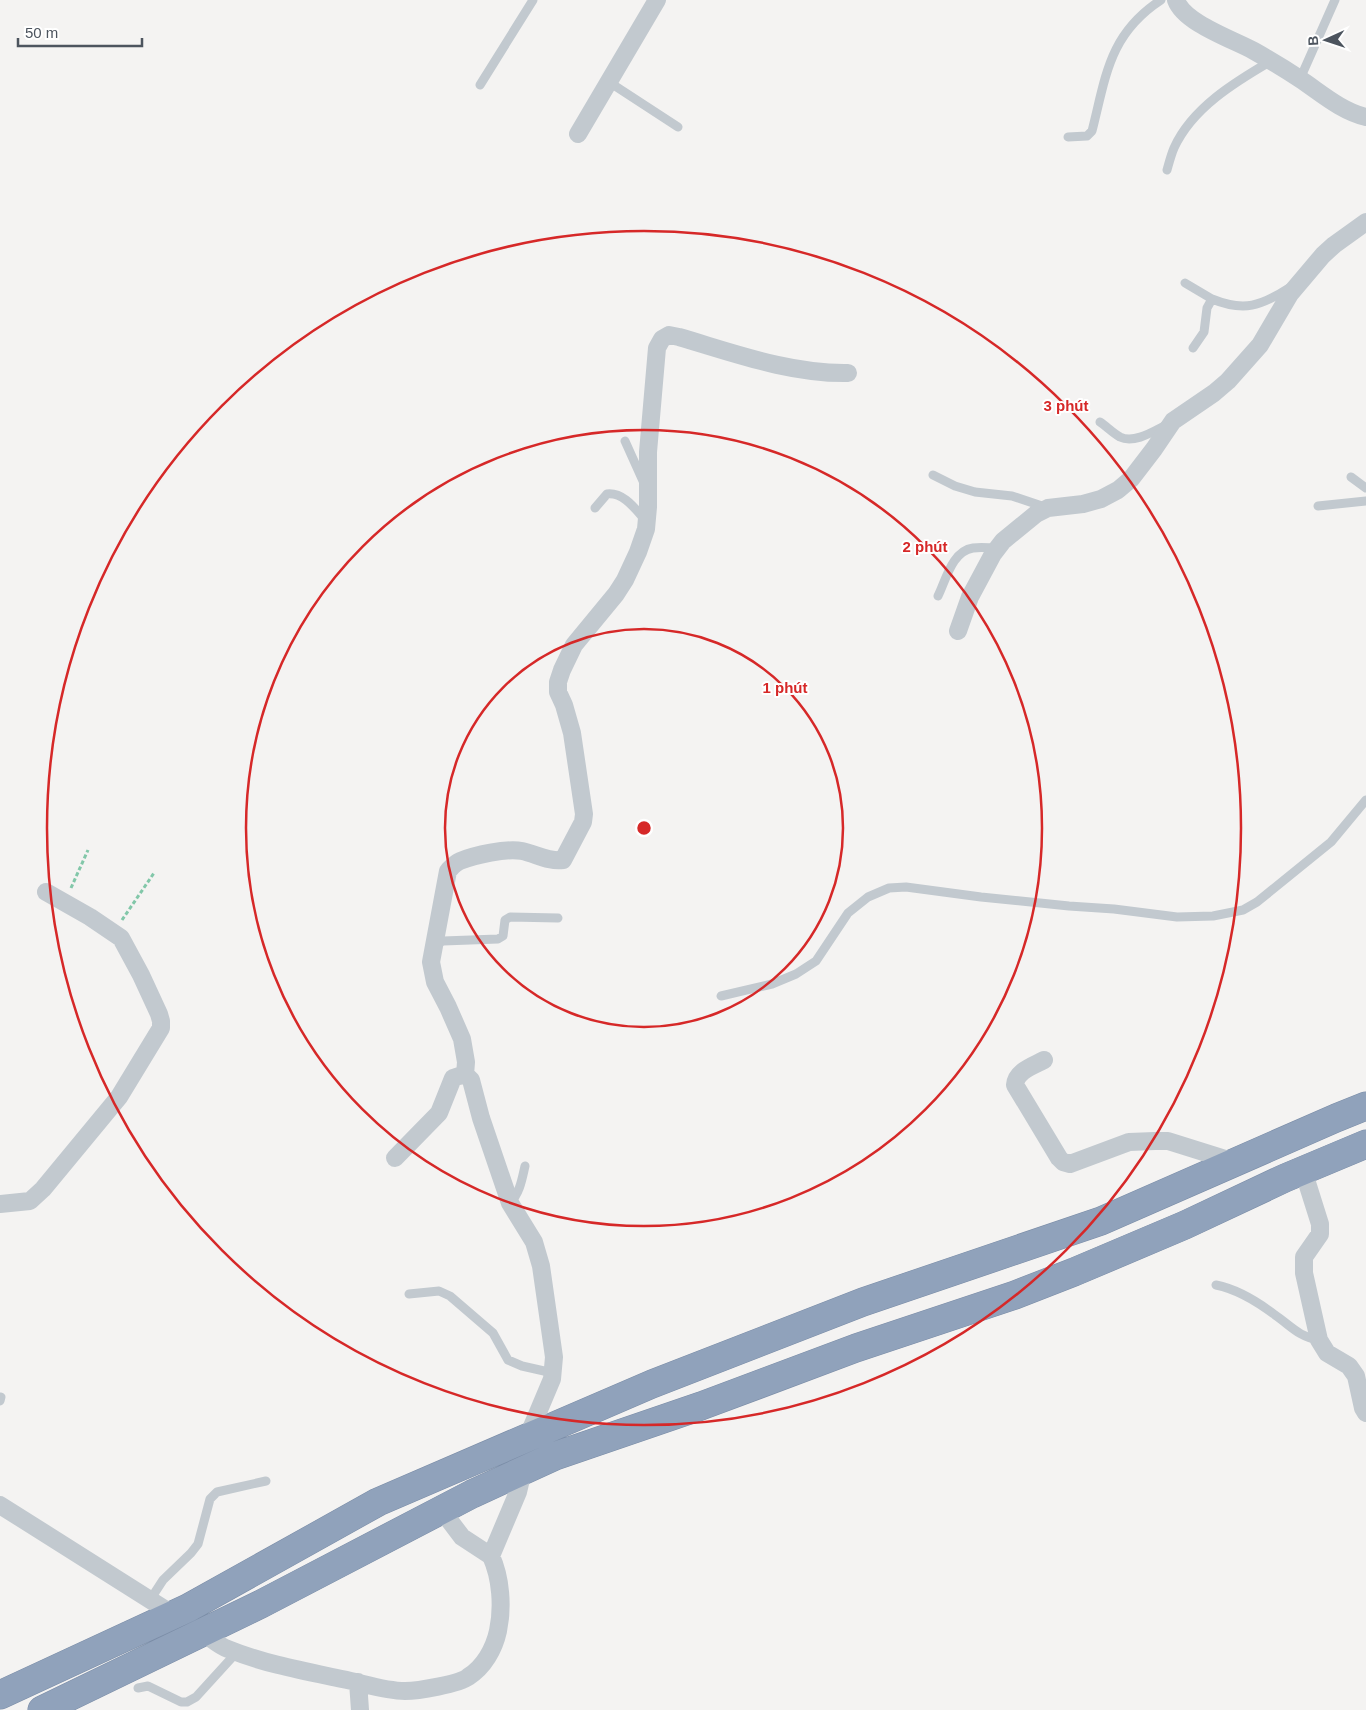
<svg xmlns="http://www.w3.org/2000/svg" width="1366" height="1710" font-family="Arial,sans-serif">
<rect width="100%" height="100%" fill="#f4f3f2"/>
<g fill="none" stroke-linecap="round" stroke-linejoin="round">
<g stroke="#7b8da7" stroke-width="29">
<path id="highway" d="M 0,1695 L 188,1608 L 378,1502 L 652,1384 L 863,1302 L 1101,1221 L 1336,1118 L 1366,1106
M 42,1710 L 261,1604 L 472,1494 L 555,1456 L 701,1406 L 856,1348 L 1015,1295 L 1074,1272 L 1185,1225 L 1285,1178 L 1366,1144"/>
</g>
<path stroke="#82c7a9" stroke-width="3" stroke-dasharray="4 2.5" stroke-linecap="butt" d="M 71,888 L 88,850
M 122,920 L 154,873"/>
<path stroke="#c2c9cf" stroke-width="9" d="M 1300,79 L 1335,0
M 609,82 L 678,127
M 480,85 L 533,0
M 1068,137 L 1087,136 L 1092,131 C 1106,76 1109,34 1161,0
M 1167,170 C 1169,163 1171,155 1174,148 C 1192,108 1235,82 1271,61
M 1185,283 L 1212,299
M 1193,348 L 1204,332 L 1207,308 L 1212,299 C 1244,312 1261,306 1289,288
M 1100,422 C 1106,426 1113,433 1120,437 C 1134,444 1154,431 1166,425
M 625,441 L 643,481
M 933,475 L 955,486 L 975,492 L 1012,496 L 1048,508
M 1351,477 L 1366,488
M 1318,506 L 1366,501
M 595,508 L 607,494 C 624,492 636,510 646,521
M 938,596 C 946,580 952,551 973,548 C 981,547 989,548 997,548
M 436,947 L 438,943 L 443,941 L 498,939 L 503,936 L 505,920 L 510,917 L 558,918
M 721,996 L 772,984 L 796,974 L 816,961 L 848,913 L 868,897 L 889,888 L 906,887 L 981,897 L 1069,906 L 1114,909 L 1177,917 L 1213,916 L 1243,910 L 1257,902 L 1331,842 L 1366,800
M 510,1203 C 520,1193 522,1179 525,1166
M 1216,1285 C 1236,1289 1258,1302 1275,1315 C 1291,1326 1299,1337 1319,1340
M 409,1294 L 439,1291 L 450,1296 L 493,1333 L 508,1360 L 522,1366 L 553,1373
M 0,1401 L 1,1397
M 150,1600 L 163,1580 L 191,1553 L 198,1544 L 210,1499 L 217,1492 L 266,1481
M 138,1688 L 148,1686 L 181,1702 L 187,1702 L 196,1697 L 237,1652"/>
<path stroke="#c2c9cf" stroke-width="18" d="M 1176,0 C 1184,23 1232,39 1254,51 C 1270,60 1285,69 1300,79 C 1321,93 1341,111 1366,117
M 578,134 L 657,0
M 958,631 L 970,597 L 993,554 L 1003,541 L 1036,514 L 1048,508 L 1083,504 L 1101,499 L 1118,490 L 1131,479 L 1154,449 L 1173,421 L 1214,393 L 1228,381 L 1260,345 L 1290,294 L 1323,255 L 1334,245 L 1366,222
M 1044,1060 C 1033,1066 1016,1071 1015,1085 L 1059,1158 L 1063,1162 L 1070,1164 L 1129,1142 L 1155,1141 L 1168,1141 L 1235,1162
M 465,1075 L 466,1062 L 462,1039 L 448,1007 L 435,982 L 431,962 L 448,871 C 452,867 455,863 460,861 C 475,855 506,848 522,851 C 536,854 549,862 563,860 L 583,822 L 584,814 L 572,733 L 564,705 L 558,692 L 558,682 L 562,670 L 574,645 L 616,594 L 625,580 L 638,552 L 646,529 L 648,507 L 648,452 L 657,348 L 662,339 L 669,335 L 679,337 C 734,353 790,374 848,373
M 395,1158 L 439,1113 L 453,1078 C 460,1075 466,1074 471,1080 L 481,1118 L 510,1203 L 534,1242 L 541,1266 L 554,1357 L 552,1379 L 528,1436
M 1303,1170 L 1320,1224 L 1320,1234 L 1304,1257 L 1304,1273 L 1319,1340 L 1327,1353 L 1349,1366 L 1356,1376 L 1363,1408 L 1366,1413
M 0,1204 L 30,1201 L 43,1189 L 119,1097 L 161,1028 L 161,1021 L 159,1014 L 141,975 L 121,938 L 90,917 L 46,892
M 0,1505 L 174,1615
M 443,1512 L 462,1537 L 491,1556
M 203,1633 C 211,1638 219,1646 228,1649 C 265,1664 304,1671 342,1679 C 363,1683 384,1691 405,1691 C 418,1691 459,1684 468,1677 C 484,1667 494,1649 498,1631 C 503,1607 501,1578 491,1556 L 518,1492 L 523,1471
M 358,1682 L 360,1710"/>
<use href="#highway" stroke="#90a2bb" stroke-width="28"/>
</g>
<g fill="none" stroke="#d62828" stroke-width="2.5">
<circle cx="644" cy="828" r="199"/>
<circle cx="644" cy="828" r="398"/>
<circle cx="644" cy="828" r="597"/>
</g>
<circle cx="644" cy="828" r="8" fill="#d62828" stroke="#fff" stroke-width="2.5"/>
<g font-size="15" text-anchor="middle" font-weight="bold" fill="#d62828" stroke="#fff" stroke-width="4" stroke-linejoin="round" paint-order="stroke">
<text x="1066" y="411">3 phút</text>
<text x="925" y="552">2 phút</text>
<text x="785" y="693">1 phút</text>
</g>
<g transform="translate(1326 40) rotate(267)" stroke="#ffffff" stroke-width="4" paint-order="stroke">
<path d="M0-4L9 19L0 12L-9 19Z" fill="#4c545e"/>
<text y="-8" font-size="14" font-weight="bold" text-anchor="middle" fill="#4c545e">B</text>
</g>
<path d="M18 38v8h124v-8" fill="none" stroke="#4c545e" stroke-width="2.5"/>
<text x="25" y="38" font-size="15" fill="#4c545e" stroke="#ffffff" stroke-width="4" paint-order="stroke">50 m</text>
</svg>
